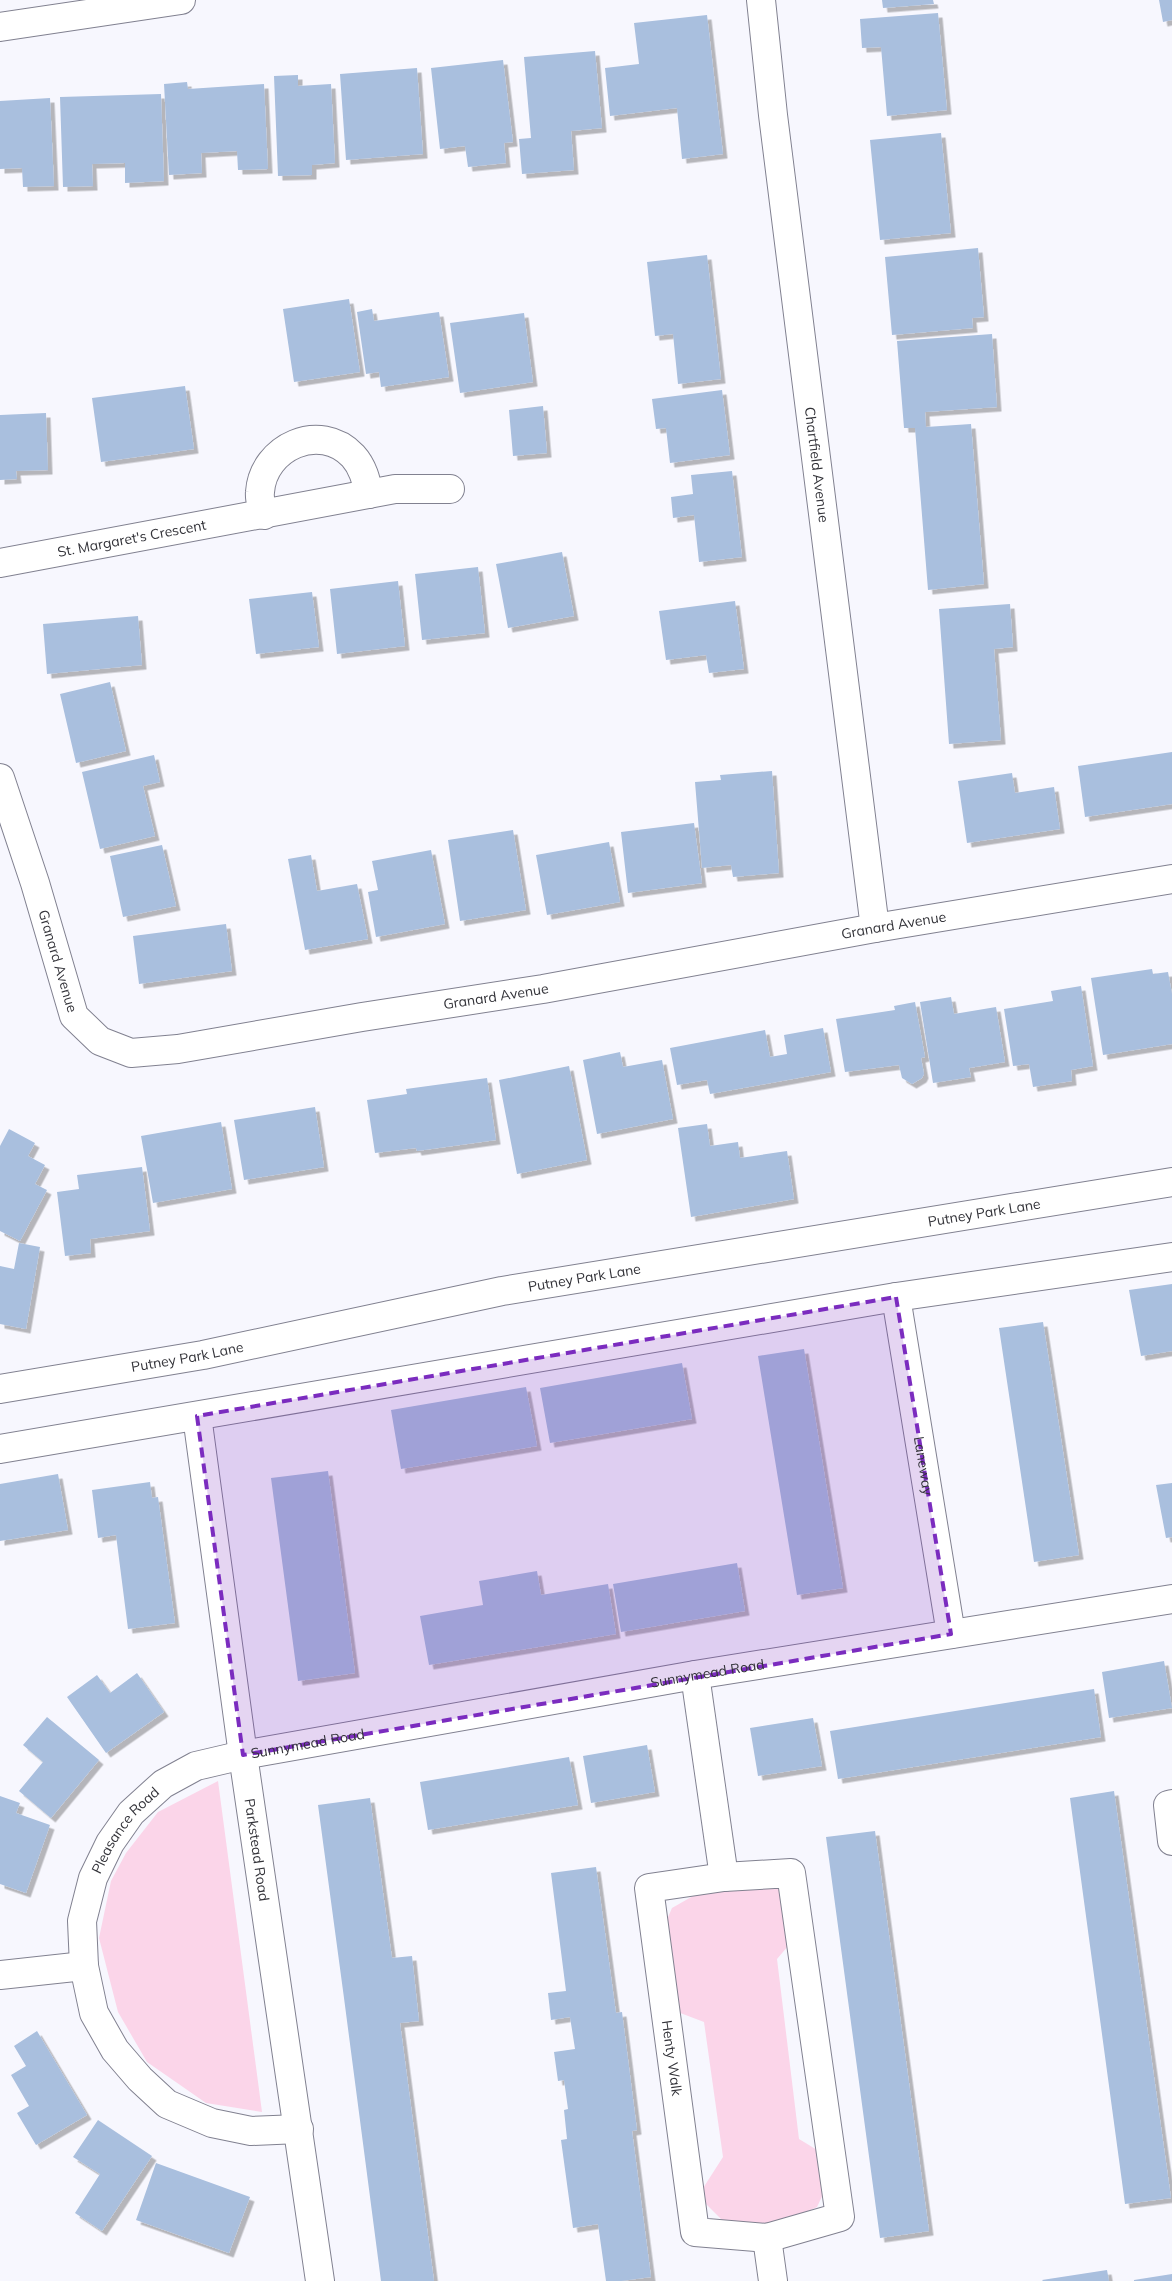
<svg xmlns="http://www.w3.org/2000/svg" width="1172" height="2281" font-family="Mulish,sans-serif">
<defs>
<filter id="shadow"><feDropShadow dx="4.5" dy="4.5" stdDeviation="0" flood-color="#0004"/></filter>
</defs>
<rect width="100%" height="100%" fill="#f7f7fe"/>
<path fill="#fbd5e9" d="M 218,1781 L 262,2112 L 206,2103 L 147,2062 L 118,2012 L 99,1938 L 111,1881 L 126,1853 L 158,1812 Z
M 760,1884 L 782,1890 L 794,1939 L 777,1959 L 799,2139 L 822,2153 L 826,2188 L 817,2207 L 795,2217 L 760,2226 L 725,2223 L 698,2196 L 723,2157 L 704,2022 L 675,2011 L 662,1931 L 672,1908 L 700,1892 Z"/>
<path fill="#a9bfde" filter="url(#shadow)" d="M 882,0 L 933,0 L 934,4 L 883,8 Z
M 1159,0 L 1172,0 L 1172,20 L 1163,22 Z
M 938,13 L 947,110 L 887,116 L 881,47 L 862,48 L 860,19 Z
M 707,15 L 723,154 L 682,159 L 677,108 L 610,116 L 605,68 L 639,64 L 634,23 Z
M 595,51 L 602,128 L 571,131 L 574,170 L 522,174 L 519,139 L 531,138 L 524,57 Z
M 503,60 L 513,142 L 504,143 L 506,163 L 468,167 L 465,146 L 440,149 L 431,68 Z
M 417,68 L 423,154 L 346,160 L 340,74 Z
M 298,75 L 298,86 L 331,84 L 335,163 L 312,165 L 312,175 L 278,176 L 274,76 Z
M 187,82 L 188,89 L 264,84 L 268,169 L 238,170 L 237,151 L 201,153 L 202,173 L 169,175 L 164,84 Z
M 161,94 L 164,181 L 125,183 L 125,163 L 92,164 L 93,186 L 63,187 L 60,97 Z
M 50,98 L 54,186 L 23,187 L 22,168 L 0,169 L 0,101 Z
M 941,133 L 951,233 L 880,240 L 870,140 Z
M 978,248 L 984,317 L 972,318 L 973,328 L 892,335 L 885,257 Z
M 707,255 L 721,379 L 678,384 L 673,334 L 655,336 L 647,262 Z
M 349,299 L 360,372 L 294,382 L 283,309 Z
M 372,309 L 374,321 L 439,312 L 449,377 L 381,387 L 379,372 L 366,374 L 357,312 Z
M 524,313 L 533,382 L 460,393 L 450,323 Z
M 992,334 L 997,407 L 925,412 L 926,427 L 971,424 L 984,584 L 928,590 L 915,428 L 904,428 L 897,341 Z
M 185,386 L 194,449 L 101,462 L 92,398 Z
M 722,390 L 730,455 L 670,463 L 666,428 L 656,429 L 652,399 Z
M 543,406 L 547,453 L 513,456 L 509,410 Z
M 46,413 L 48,470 L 16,471 L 17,479 L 0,480 L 0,415 Z
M 732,471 L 742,557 L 699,562 L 694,515 L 673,518 L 671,497 L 693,494 L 691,475 Z
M 562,552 L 574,616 L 508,628 L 496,564 Z
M 478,567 L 485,633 L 422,640 L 415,574 Z
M 398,581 L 405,646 L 337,654 L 330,589 Z
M 312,592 L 319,647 L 256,654 L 249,599 Z
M 735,601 L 744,669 L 709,673 L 706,655 L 666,660 L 659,611 Z
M 1010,604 L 1013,647 L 994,649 L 1001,740 L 949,744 L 939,609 Z
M 138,616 L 142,665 L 47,674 L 43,624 Z
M 110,682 L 126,751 L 76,763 L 60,694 Z
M 1172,752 L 1172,804 L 1085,817 L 1078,766 Z
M 154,755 L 160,782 L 143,786 L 155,836 L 100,849 L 82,772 Z
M 772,771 L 779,873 L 733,877 L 731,865 L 702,868 L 695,782 L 721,780 L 720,775 Z
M 1012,773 L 1015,793 L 1054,787 L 1060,829 L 967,843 L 958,781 Z
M 694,823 L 702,883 L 628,893 L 621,832 Z
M 513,830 L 526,910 L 460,921 L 448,840 Z
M 609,842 L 620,902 L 547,915 L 536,855 Z
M 162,845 L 176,906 L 123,917 L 110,856 Z
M 431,850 L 445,924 L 376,937 L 368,892 L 378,890 L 372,861 Z
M 311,855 L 317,891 L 357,884 L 368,939 L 305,950 L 288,859 Z
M 226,924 L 232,971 L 139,984 L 133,936 Z
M 1152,969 L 1153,974 L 1168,972 L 1172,994 L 1172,1044 L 1103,1055 L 1091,978 Z
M 1081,986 L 1093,1066 L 1071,1070 L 1072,1081 L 1033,1087 L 1029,1064 L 1013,1066 L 1004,1009 L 1053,1001 L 1051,991 Z
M 951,997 L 954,1014 L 996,1007 L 1005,1062 L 969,1068 L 971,1077 L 933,1083 L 920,1002 Z
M 915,1002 L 925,1057 L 921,1058 L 924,1074 L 922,1078 L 912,1084 L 902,1078 L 899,1065 L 845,1072 L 836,1019 L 895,1010 L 894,1006 Z
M 823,1028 L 831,1072 L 710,1094 L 707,1080 L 677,1085 L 670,1048 L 765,1030 L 770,1057 L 787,1054 L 784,1035 Z
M 620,1052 L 623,1067 L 662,1060 L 673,1119 L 597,1134 L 583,1060 Z
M 569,1066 L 587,1160 L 517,1174 L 499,1080 Z
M 487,1078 L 496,1140 L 417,1151 L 416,1148 L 375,1153 L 367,1100 L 407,1094 L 406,1089 Z
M 315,1107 L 324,1167 L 244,1180 L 234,1120 Z
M 221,1122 L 232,1189 L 153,1203 L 141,1136 Z
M 707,1124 L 710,1146 L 738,1142 L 740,1158 L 787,1151 L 794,1199 L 691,1217 L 678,1128 Z
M 9,1129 L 35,1143 L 28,1156 L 45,1165 L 35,1184 L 47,1190 L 20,1241 L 0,1231 L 0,1146 Z
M 142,1167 L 150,1231 L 90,1239 L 91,1253 L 65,1256 L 57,1192 L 79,1189 L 77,1175 Z
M 19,1243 L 40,1247 L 26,1329 L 0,1324 L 0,1266 L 14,1269 Z
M 1172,1284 L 1172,1351 L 1141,1356 L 1129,1290 Z
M 1043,1322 L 1079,1555 L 1034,1562 L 999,1328 Z
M 804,1349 L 843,1588 L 797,1595 L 758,1356 Z
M 682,1363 L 692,1419 L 550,1443 L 540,1388 Z
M 526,1387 L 537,1446 L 401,1469 L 391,1410 Z
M 328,1471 L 355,1673 L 298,1681 L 271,1478 Z
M 58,1474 L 68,1530 L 0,1541 L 0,1484 Z
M 150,1482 L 152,1498 L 158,1497 L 175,1623 L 128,1629 L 116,1535 L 98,1538 L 92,1490 Z
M 1172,1483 L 1172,1537 L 1166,1538 L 1156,1485 Z
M 737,1563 L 745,1611 L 621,1632 L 613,1584 Z
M 537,1571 L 541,1595 L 608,1584 L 616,1634 L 429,1665 L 420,1616 L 483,1605 L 479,1581 Z
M 1164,1661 L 1172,1708 L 1109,1718 L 1102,1672 Z
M 137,1673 L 164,1712 L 106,1753 L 67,1697 L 97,1675 L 110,1693 Z
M 1094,1689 L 1101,1737 L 838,1779 L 830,1731 Z
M 47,1717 L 99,1760 L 51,1818 L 19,1791 L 43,1762 L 23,1745 Z
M 813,1718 L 822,1766 L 758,1776 L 750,1728 Z
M 647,1745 L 655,1792 L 591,1803 L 583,1756 Z
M 569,1757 L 578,1805 L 428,1830 L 420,1782 Z
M 1114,1791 L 1171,2198 L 1125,2204 L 1070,1798 Z
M 0,1796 L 20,1803 L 16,1813 L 50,1825 L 26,1893 L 0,1884 Z
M 370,1798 L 392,1958 L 412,1956 L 419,2021 L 400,2023 L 434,2281 L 381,2281 L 344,1998 L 318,1805 Z
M 875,1831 L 929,2231 L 880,2238 L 826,1837 Z
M 596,1867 L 616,2013 L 622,2012 L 637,2130 L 632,2131 L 651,2277 L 621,2281 L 606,2281 L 598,2224 L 573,2228 L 561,2140 L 567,2139 L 564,2110 L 568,2109 L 564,2080 L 558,2081 L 554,2052 L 575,2049 L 570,2017 L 551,2020 L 548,1993 L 566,1991 L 551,1873 Z
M 37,2031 L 87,2115 L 36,2145 L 17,2113 L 29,2106 L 11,2075 L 26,2066 L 14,2046 Z
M 98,2120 L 152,2156 L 102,2231 L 75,2213 L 100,2174 L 73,2157 Z
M 156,2163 L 250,2197 L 229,2253 L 136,2220 Z
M 1107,2270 L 1109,2281 L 1043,2281 L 1042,2280 Z
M 1172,2274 L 1172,2281 L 1134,2281 L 1134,2280 Z"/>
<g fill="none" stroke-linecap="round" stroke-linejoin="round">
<g stroke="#818190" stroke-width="30">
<g id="street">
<path id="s1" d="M 761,0 L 773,115 L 875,928"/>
<path d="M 0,27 L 181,0"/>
<path d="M 264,515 C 262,508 259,499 260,492 C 263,447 320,421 353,456 C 363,467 366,480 369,494"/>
<path id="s2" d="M 0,563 L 395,489 L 450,489"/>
<path id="s3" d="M 0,778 L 35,883 L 74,1016 L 100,1041 L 131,1053 L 178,1049 L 362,1017 L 543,989 L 875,928 L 1172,879"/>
<path id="s4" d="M 896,1297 L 951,1634"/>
<path id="s5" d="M 0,1389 L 203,1355 L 502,1291 L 1172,1182"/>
<path id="s6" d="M 197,1416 L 243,1755 L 320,2281"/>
<path d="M 0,1449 L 896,1297 L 1172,1257"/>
<path d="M 695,1675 L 724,1877"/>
<path d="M 1172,1804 L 1168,1805 L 1172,1841"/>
<path d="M 791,1873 L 840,2217 L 767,2238 L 695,2232 L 649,1888 L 724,1877 Z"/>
<path d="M 0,1975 L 84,1966"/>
<path id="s7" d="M 299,2129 L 251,2131 L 212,2123 L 167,2104 L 140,2079 L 115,2050 L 94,2013 L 84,1966 L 82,1921 L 93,1878 L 110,1843 L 131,1813 L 163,1784 L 196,1766 L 243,1755 L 695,1675 L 1172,1599"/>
<path d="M 767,2238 L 773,2281"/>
</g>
</g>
<use href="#street" stroke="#fff" stroke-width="28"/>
</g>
<path fill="#7b2cbf" fill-opacity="0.2" stroke="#7b2cbf" stroke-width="4" stroke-dasharray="10 6" stroke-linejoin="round" d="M 896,1297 L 951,1634 L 243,1755 L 197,1416 Z"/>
<g text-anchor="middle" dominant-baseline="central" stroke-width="4.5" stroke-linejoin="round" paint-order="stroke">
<g font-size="14" fill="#333339" stroke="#fff">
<text stroke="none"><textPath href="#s1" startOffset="468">Chartfield Avenue</textPath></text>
<text stroke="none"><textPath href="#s2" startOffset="134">St. Margaret's Crescent</textPath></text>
<text stroke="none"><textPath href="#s3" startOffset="1092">Granard Avenue</textPath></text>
<text stroke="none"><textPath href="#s3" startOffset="192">Granard Avenue</textPath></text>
<text stroke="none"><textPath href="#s3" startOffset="688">Granard Avenue</textPath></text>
<text stroke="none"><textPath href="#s5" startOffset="1000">Putney Park Lane</textPath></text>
<text stroke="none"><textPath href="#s5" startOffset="595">Putney Park Lane</textPath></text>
<text stroke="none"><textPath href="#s5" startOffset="190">Putney Park Lane</textPath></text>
<text stroke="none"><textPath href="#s4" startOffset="171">Laneway</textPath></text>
<text stroke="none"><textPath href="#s7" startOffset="1068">Sunnymead Road</textPath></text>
<text stroke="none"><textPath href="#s7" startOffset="662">Sunnymead Road</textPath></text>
<text stroke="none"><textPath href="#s7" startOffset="450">Pleasance Road</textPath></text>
<text stroke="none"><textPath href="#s6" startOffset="438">Parkstead Road</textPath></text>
<text transform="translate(672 2058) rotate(82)">Henty Walk</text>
</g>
</g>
</svg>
